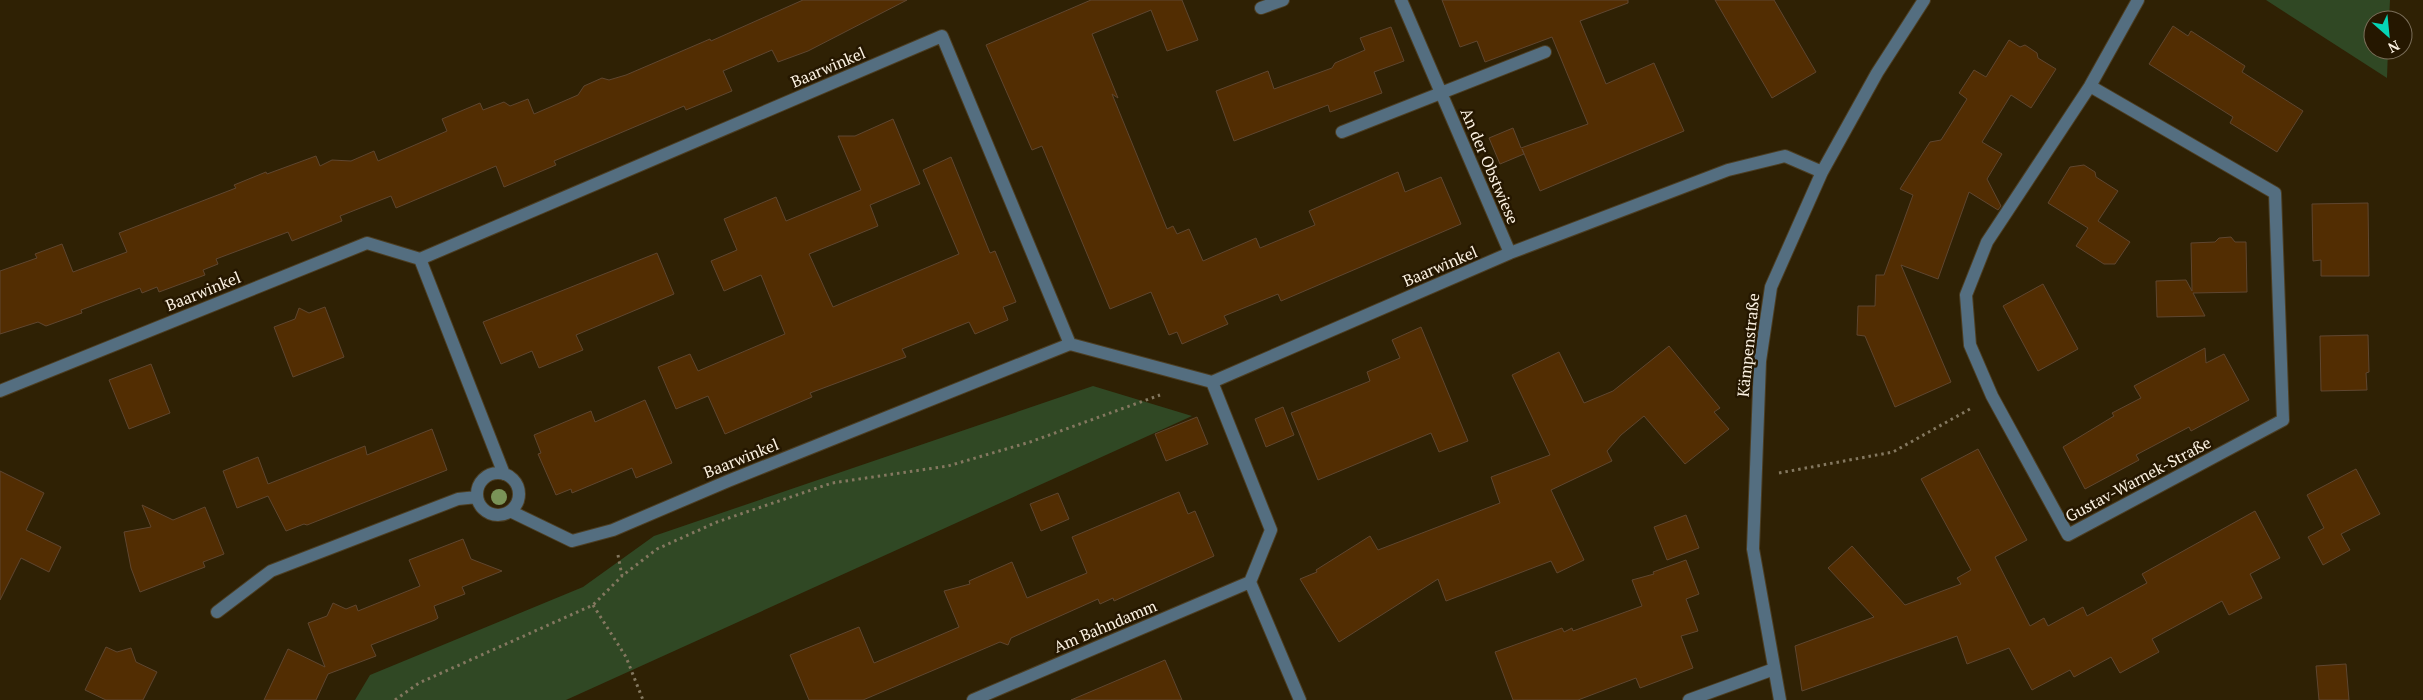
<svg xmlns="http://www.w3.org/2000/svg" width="2423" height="700" font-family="'PT Serif',serif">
<rect width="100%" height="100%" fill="#2f2104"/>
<path fill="#304824" d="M 2266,0 L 2390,0 L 2389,20 L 2373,20 L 2373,50 L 2388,50 L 2387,78 Z
M 1093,386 L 1192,416 L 566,700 L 355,700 L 370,675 L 583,587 L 654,536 Z"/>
<path fill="#522d02" stroke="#5f4630" d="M 803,0 L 907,0 L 808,51 L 778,62 L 772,50 L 723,71 L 732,91 L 686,110 L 684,106 L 554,161 L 556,165 L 504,187 L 496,166 L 396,208 L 391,196 L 340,216 L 342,221 L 292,241 L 288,232 L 216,259 L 218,264 L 203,270 L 205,275 L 159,292 L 157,287 L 142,293 L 140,288 L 81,310 L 82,313 L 46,326 L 38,322 L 0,334 L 0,271 L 37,258 L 35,254 L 62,244 L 73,272 L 127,252 L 119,233 L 236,188 L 234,185 L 266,172 L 267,174 L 316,156 L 320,166 L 332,160 L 351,161 L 374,151 L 378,161 L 447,131 L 442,119 L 480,103 L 483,110 L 504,102 L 510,106 L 528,99 L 534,114 L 578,95 L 584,86 L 602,78 L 609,80 L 626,75 L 710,39 L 711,41 Z
M 1091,0 L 1182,0 L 1198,40 L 1167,51 L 1151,10 L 1092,34 L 1118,98 L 1112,94 L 1167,229 L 1173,226 L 1177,234 L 1189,229 L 1203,261 L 1256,238 L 1260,248 L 1315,225 L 1309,211 L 1398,172 L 1405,192 L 1441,177 L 1461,224 L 1281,301 L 1278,294 L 1224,316 L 1228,324 L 1182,344 L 1177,332 L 1169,335 L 1151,292 L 1110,309 L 1042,146 L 1032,150 L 986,45 Z
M 1442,0 L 1628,0 L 1628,3 L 1580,21 L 1606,84 L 1654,63 L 1684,131 L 1540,191 L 1522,149 L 1524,154 L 1500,164 L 1489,138 L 1513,128 L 1521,148 L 1588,124 L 1552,37 L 1485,62 L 1477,41 L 1460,47 Z
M 1715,0 L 1774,0 L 1816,72 L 1772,98 Z
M 2173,26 L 2188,36 L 2191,31 L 2245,66 L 2242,72 L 2303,111 L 2277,152 L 2230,123 L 2233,117 L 2149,64 Z
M 1391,27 L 1404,61 L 1374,72 L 1382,93 L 1330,112 L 1328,105 L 1234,141 L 1216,91 L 1268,71 L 1274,89 L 1332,68 L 1335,63 L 1365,50 L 1360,38 Z
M 2009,40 L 2020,47 L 2025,45 L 2037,53 L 2038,58 L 2056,69 L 2031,108 L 2011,95 L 1982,142 L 2002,154 L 1987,179 L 2001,206 L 1998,210 L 1969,192 L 1938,279 L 1901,265 L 1951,382 L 1895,407 L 1865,336 L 1857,335 L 1858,306 L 1875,306 L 1876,275 L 1884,275 L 1913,195 L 1900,189 L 1930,142 L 1941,140 L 1967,99 L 1959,93 L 1974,70 L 1986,77 Z
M 893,119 L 920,184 L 870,205 L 878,226 L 809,254 L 833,307 L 959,254 L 923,170 L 951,157 L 990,253 L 995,251 L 1016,302 L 1003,307 L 1008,320 L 975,334 L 969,322 L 902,349 L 906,357 L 810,393 L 812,397 L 725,434 L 708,396 L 676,409 L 658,367 L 690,354 L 698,371 L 785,334 L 761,275 L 724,291 L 711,261 L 737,250 L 724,219 L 776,197 L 786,221 L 861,190 L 838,136 L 855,136 Z
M 2084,165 L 2095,172 L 2096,177 L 2118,191 L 2098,221 L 2130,242 L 2115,264 L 2104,264 L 2076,246 L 2088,228 L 2048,203 L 2070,167 Z
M 2368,203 L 2369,276 L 2321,276 L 2321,260 L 2313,261 L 2312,204 Z
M 2231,237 L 2235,242 L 2246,242 L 2247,292 L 2193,293 L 2205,316 L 2157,317 L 2156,281 L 2186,280 L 2192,291 L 2191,243 L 2215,242 L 2219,238 Z
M 657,253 L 674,294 L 576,335 L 583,350 L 539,368 L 532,351 L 501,364 L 483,322 Z
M 2043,284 L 2078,349 L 2038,371 L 2003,306 Z
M 325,307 L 344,357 L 293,377 L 274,327 L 295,319 L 299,308 L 309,313 Z
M 1421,327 L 1468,441 L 1439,452 L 1431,433 L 1318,480 L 1291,413 L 1370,381 L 1367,372 L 1400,358 L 1392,340 Z
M 2368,335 L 2369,372 L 2366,373 L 2367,390 L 2321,391 L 2320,336 Z
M 1669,346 L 1720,408 L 1714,412 L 1729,429 L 1685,464 L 1644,416 L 1621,435 L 1607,451 L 1612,461 L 1551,490 L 1584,560 L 1557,573 L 1551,561 L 1446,601 L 1438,579 L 1339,642 L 1300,579 L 1317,572 L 1316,570 L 1370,536 L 1378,550 L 1500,503 L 1491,477 L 1550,455 L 1512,375 L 1559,352 L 1584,403 L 1613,391 Z
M 2205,348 L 2206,363 L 2224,354 L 2249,400 L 2191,431 L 2189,427 L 2136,455 L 2139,460 L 2085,489 L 2063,447 L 2114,416 L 2112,413 L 2141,398 L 2134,386 Z
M 151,364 L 170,413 L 129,429 L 109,380 Z
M 645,400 L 672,463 L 636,478 L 632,468 L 572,493 L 571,489 L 556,495 L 538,454 L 541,453 L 534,435 L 591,411 L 595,422 Z
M 1283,407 L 1294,435 L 1266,447 L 1255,419 Z
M 1197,417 L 1208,444 L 1166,461 L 1155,434 Z
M 432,429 L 447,470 L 307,525 L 304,524 L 286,531 L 268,496 L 237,508 L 223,471 L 258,457 L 268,484 L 365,446 L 367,455 Z
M 1978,449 L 2027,540 L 1995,557 L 2030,626 L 2044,618 L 2048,626 L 2083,607 L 2087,616 L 2147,583 L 2142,574 L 2255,511 L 2280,558 L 2250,574 L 2262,598 L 2229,615 L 2222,601 L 2152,639 L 2159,652 L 2120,673 L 2111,657 L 2074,677 L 2070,670 L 2032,690 L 2009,648 L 1967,664 L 1957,636 L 1802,691 L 1795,646 L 1874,617 L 1828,568 L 1852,546 L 1905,605 L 1961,584 L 1957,578 L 1971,570 L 1921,479 Z
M 2356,469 L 2380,514 L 2341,534 L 2350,550 L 2323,565 L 2308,537 L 2324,528 L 2307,495 Z
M 0,471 L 44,493 L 26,530 L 61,547 L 49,572 L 21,558 L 0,600 Z
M 1179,492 L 1188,514 L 1195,511 L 1214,556 L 1114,601 L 1113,598 L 1100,604 L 1098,599 L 1011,638 L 1008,645 L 1000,642 L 863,700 L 809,700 L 790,655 L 859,627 L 874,663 L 917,645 L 959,627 L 944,591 L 970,584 L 969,581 L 1012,562 L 1027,598 L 1087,573 L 1072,537 Z
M 1058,493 L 1069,519 L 1041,531 L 1030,504 Z
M 142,505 L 173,520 L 205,507 L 224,554 L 203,562 L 205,567 L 140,592 L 131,568 L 124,532 L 151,527 Z
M 1686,515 L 1699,548 L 1667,560 L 1654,527 Z
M 463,539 L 471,559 L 502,571 L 462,587 L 465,594 L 434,606 L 438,618 L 435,620 L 371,645 L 376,656 L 328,674 L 316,700 L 264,700 L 288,649 L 325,667 L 308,623 L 327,616 L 333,603 L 346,609 L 356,605 L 358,611 L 420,586 L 409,560 Z
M 1686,560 L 1699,594 L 1686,599 L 1698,631 L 1681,636 L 1693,668 L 1640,688 L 1636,678 L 1578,700 L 1513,700 L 1495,652 L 1562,628 L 1564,632 L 1572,628 L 1573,631 L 1642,606 L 1632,580 L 1654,574 L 1653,572 Z
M 106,647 L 117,652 L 131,648 L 136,662 L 157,672 L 143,700 L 106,700 L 85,690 Z
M 1165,660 L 1182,700 L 1071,700 Z
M 2346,664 L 2349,700 L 2319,700 L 2316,666 Z"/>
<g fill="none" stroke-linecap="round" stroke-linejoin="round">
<g stroke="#4c3e23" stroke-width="14">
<path id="minor" d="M 1401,0 L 1510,253
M 1261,8 L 1283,0
M 2090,86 L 2275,193 L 2283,420 L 2068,535 L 1992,396 L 1970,345 L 1966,295 L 1987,242 L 2090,86 L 2138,0
M 1342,132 L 1545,52
M 1212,382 L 1271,530 L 1250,582 L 1300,700
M 0,391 L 367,243 L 420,259
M477 494a21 21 0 1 1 42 0a21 21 0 1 1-42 0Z
M 504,474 L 420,259 L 942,36 L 1070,344 L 1212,382 L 1510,253 L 1728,170 L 1785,156 L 1822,172
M 510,511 L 572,541 L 613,530 L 728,481 L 1070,344
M 217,612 L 271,571 L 458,499 L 477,497
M 973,700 L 1250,582
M 1689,700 L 1774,669
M 1780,700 L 1753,549 L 1760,361 L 1771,287 L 1822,172 L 1877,73 L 1924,0"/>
</g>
<path stroke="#847860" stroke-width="3" stroke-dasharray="2.5 4" stroke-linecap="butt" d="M 1779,473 L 1893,452 L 1970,409
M 618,555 L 622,576 L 657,549 L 717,522 L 832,483 L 948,466 L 1030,442 L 1160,395
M 593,605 L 626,657 L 643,700
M 395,700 L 419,683 L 593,605 L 622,576"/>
<use href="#minor" stroke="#546e80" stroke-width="12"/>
</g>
<circle fill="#7a9358" cx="499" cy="497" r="8"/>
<g text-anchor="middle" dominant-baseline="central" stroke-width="5" stroke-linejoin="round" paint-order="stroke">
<g font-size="16" fill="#fcf2e2" stroke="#251700">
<text transform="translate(828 67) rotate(-23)">Baarwinkel</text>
<text transform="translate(1490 166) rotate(67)">An der Obstwiese</text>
<text transform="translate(1440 266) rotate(-23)">Baarwinkel</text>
<text transform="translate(203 291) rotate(-22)">Baarwinkel</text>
<text transform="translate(1748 345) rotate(-84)">Kämpenstraße</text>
<text transform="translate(741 458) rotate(-22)">Baarwinkel</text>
<text transform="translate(2138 479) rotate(-28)">Gustav-Warnek-Straße</text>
<text transform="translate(1105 626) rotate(-23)">Am Bahndamm</text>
</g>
</g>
<g transform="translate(2388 35) rotate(153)"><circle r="24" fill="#251700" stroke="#7b6f5a"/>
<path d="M0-4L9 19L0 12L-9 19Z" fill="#06d5b6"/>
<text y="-8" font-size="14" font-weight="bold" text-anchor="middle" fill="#fcf2e2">N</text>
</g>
</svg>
